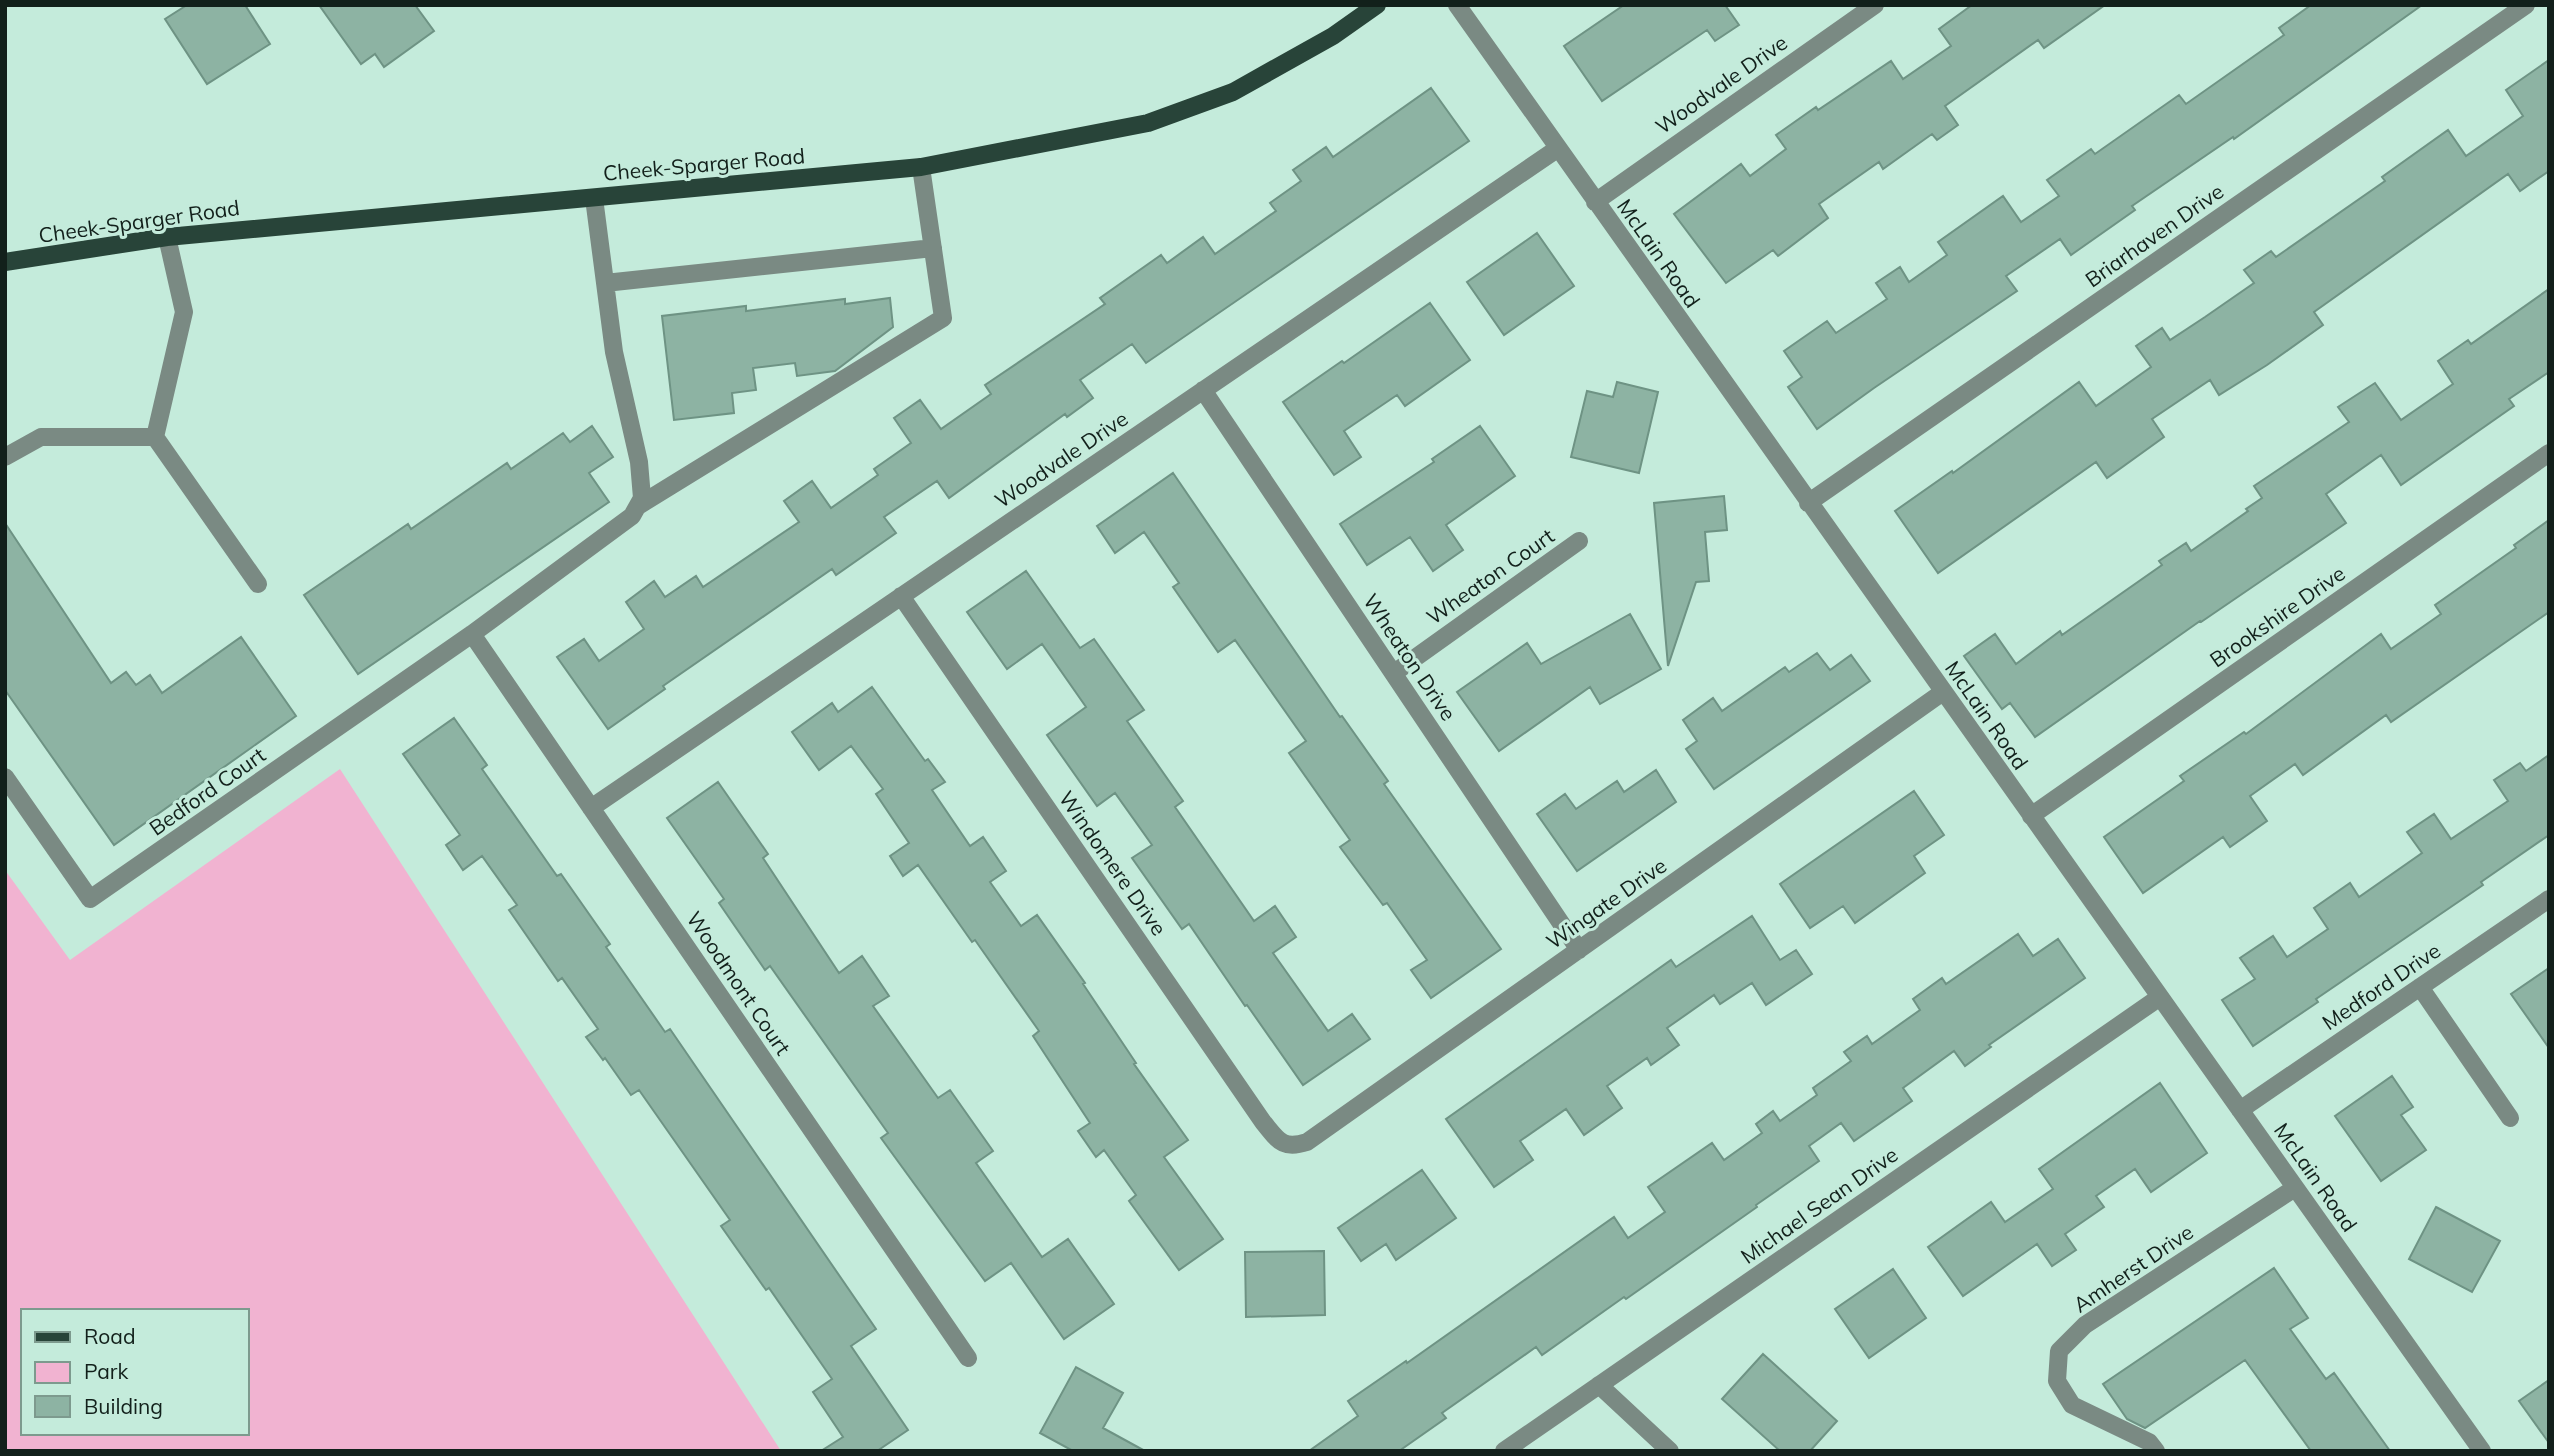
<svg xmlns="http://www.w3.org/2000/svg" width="2554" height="1456" font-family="Mulish,sans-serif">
<rect width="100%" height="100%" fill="#c4ebdb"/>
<path fill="#f1b3d1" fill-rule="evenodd" d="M 340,769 L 781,1451 L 5,1451 L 5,870 L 70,960 ZM 23,1311 L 247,1311 L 247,1433 L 23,1433 Z"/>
<path fill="#8db3a3" stroke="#6e9384" stroke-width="2" d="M 187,5 L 245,5 L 270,44 L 207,84 L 165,19 Z
M 319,5 L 415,5 L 434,31 L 384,67 L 375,54 L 361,64 Z
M 1624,5 L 1725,5 L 1739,25 L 1715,41 L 1707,30 L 1602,101 L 1564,46 Z
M 1972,5 L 2105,5 L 2044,48 L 2038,40 L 1945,106 L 1958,125 L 1937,140 L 1932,134 L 1883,169 L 1879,162 L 1819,204 L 1828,218 L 1778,256 L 1773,250 L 1726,283 L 1674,214 L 1741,164 L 1750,176 L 1786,149 L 1776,135 L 1816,107 L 1818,110 L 1891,61 L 1903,79 L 1951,46 L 1939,29 Z
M 2311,5 L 2422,5 L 2234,139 L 2233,137 L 2132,206 L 2135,210 L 2071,255 L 2060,239 L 2006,276 L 2017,291 L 1874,388 L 1817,429 L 1788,387 L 1802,377 L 1784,351 L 1827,321 L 1836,333 L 1887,299 L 1876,283 L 1900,267 L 1909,282 L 1947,255 L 1938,242 L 2003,196 L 2021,222 L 2059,196 L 2047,180 L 2091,149 L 2095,154 L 2179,95 L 2186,104 L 2284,35 L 2279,28 Z
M 2549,60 L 2549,171 L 2520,191 L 2508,174 L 2314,312 L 2323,325 L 2267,365 L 2219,395 L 2210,380 L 2152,419 L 2164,437 L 2107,478 L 2096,462 L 1938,573 L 1895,511 L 1952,471 L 1953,473 L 2079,382 L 2096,406 L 2151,367 L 2136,346 L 2162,328 L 2170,340 L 2205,317 L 2254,283 L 2244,270 L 2271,251 L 2276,257 L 2385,181 L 2382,177 L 2448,130 L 2466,156 L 2523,116 L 2506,90 Z
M 1431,88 L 1469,141 L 1146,363 L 1132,344 L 1080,380 L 1093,398 L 1067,417 L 1065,414 L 949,498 L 937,481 L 884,517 L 896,533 L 836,575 L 832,569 L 663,686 L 665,689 L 608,729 L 557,657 L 584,639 L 599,661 L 644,629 L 626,602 L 654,581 L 665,597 L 696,576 L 703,587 L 799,522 L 784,501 L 812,481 L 831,508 L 878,475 L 874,469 L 911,443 L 894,418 L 920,400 L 941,429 L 991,394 L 985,385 L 1105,304 L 1100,298 L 1161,255 L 1167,263 L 1203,237 L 1215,254 L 1276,211 L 1270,203 L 1301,181 L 1293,170 L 1326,147 L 1333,157 Z
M 1537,233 L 1574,286 L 1504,335 L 1467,282 Z
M 2549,289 L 2549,372 L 2509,399 L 2514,406 L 2401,485 L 2381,455 L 2326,494 L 2346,523 L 2201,622 L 2200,621 L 2035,737 L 2010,703 L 2002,709 L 1964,656 L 1995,634 L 2016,664 L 2060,631 L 2062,635 L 2162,565 L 2159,561 L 2186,543 L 2191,551 L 2248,511 L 2246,509 L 2262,498 L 2254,486 L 2349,422 L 2338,407 L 2375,383 L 2401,420 L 2453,384 L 2438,361 L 2468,340 L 2471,344 Z
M 890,298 L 893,327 L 835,371 L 797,376 L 795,363 L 753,368 L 756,390 L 732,393 L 734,413 L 674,420 L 662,316 L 746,306 L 746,311 L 845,299 L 845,304 Z
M 1430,303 L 1470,360 L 1405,406 L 1397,395 L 1344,431 L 1361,457 L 1334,475 L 1283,402 L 1342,361 L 1344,363 Z
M 1617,382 L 1658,392 L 1639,473 L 1571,457 L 1587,391 L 1613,397 Z
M 592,426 L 613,457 L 589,473 L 609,502 L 358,674 L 304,595 L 408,524 L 411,529 L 507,463 L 511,469 L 563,433 L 570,442 Z
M 1480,426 L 1515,476 L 1446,525 L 1463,550 L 1433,571 L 1410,537 L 1367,565 L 1340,524 L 1434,462 L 1432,459 Z
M 1173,473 L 1340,717 L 1342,716 L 1388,781 L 1384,784 L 1501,949 L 1431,998 L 1411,970 L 1427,960 L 1387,903 L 1383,905 L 1340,847 L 1350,840 L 1289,753 L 1306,741 L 1235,640 L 1218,652 L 1173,587 L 1179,583 L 1144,532 L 1115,553 L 1097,526 Z
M 1724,496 L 1727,530 L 1705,532 L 1709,581 L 1696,582 L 1668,666 L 1654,503 Z
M 2549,520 L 2549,612 L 2391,722 L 2386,715 L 2303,775 L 2295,764 L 2250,796 L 2267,821 L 2230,847 L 2223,837 L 2143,893 L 2104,837 L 2184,781 L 2180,776 L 2244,732 L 2246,734 L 2381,634 L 2391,649 L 2441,614 L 2435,605 L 2516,548 L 2514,545 Z
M 5,523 L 111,683 L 126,672 L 136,685 L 150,675 L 162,693 L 241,637 L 296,716 L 114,845 L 5,690 Z
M 1026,571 L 1080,648 L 1094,639 L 1144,710 L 1127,721 L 1183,801 L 1175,807 L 1254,921 L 1275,906 L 1296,937 L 1273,953 L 1328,1031 L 1352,1014 L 1370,1039 L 1303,1085 L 1247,1005 L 1245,1006 L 1189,924 L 1182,929 L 1132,858 L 1152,845 L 1115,793 L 1097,806 L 1047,735 L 1086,707 L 1042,644 L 1007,669 L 967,612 Z
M 1630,614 L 1661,669 L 1600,704 L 1590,687 L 1499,751 L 1457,692 L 1527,643 L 1541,664 Z
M 1817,653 L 1830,670 L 1851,655 L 1870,681 L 1714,789 L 1686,749 L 1697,741 L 1683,720 L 1713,698 L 1722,711 L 1785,667 L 1789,672 Z
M 872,687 L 925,761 L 928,759 L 945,782 L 932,790 L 970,846 L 983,837 L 1006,871 L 990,882 L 1021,926 L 1037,915 L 1085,983 L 1083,984 L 1136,1063 L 1134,1064 L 1188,1140 L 1164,1157 L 1223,1239 L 1179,1270 L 1129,1201 L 1136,1195 L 1104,1150 L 1096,1157 L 1078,1131 L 1090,1123 L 1033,1036 L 1039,1031 L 975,940 L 972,942 L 918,865 L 903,876 L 890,856 L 909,843 L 876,794 L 883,789 L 851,746 L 819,770 L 792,732 L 832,703 L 838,712 Z
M 454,718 L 487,765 L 482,769 L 557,876 L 561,874 L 610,944 L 606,947 L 665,1032 L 670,1029 L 876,1329 L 851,1346 L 908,1430 L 877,1451 L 821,1451 L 843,1437 L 813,1392 L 832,1379 L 769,1288 L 766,1290 L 721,1226 L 730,1220 L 639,1090 L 631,1095 L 605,1058 L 603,1060 L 586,1037 L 598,1029 L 562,978 L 558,981 L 509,910 L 517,905 L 482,856 L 463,870 L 446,845 L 460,835 L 403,754 Z
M 2549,755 L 2549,835 L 2481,882 L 2483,885 L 2316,999 L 2318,1002 L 2253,1046 L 2222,1000 L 2255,979 L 2240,958 L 2273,936 L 2287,957 L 2328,929 L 2314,908 L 2350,883 L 2359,897 L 2422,853 L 2407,832 L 2434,814 L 2451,839 L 2508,801 L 2494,780 L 2520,763 L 2526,771 Z
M 1656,770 L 1676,802 L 1577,871 L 1537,814 L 1565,794 L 1576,809 L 1617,781 L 1624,792 Z
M 718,782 L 768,854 L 763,858 L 839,973 L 862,956 L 889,996 L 873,1006 L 938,1098 L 950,1090 L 993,1151 L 976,1163 L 1042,1257 L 1068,1239 L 1114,1304 L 1064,1339 L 1011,1263 L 985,1281 L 881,1138 L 888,1133 L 770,966 L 765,970 L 719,903 L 724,899 L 667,818 Z
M 1914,791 L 1944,835 L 1914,856 L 1925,873 L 1855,923 L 1843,906 L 1810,928 L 1780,884 Z
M 1752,916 L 1780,960 L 1796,950 L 1812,974 L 1766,1005 L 1752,983 L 1720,1004 L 1714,995 L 1667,1028 L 1679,1045 L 1651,1065 L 1647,1058 L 1607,1086 L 1622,1108 L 1584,1135 L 1566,1109 L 1520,1141 L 1533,1160 L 1494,1187 L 1446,1119 L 1671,960 L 1676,967 Z
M 2018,934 L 2033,956 L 2058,939 L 2085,978 L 1989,1045 L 1991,1047 L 1965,1066 L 1954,1051 L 1903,1088 L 1912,1101 L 1854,1141 L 1841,1123 L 1809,1146 L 1819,1161 L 1756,1205 L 1757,1207 L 1626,1299 L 1624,1297 L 1542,1355 L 1536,1347 L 1442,1413 L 1446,1418 L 1399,1451 L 1309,1451 L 1358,1416 L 1348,1401 L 1406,1361 L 1407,1363 L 1614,1217 L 1628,1238 L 1665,1212 L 1648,1187 L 1712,1143 L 1724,1160 L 1762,1133 L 1756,1124 L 1773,1111 L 1780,1121 L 1817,1095 L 1813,1088 L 1851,1061 L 1844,1052 L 1867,1036 L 1872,1044 L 1920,1010 L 1913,999 L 1942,978 L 1946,984 Z
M 2549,968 L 2549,1048 L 2511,994 Z
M 2392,1076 L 2413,1107 L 2401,1115 L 2426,1150 L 2381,1181 L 2335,1116 Z
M 2160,1083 L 2207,1153 L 2151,1192 L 2135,1169 L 2096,1196 L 2104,1207 L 2065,1234 L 2076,1250 L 2052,1266 L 2037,1244 L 1963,1296 L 1928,1247 L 1991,1202 L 2005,1222 L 2053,1189 L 2039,1169 Z
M 1422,1170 L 1456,1218 L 1396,1260 L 1386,1244 L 1361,1261 L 1338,1228 Z
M 2436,1207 L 2500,1241 L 2472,1292 L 2409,1259 Z
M 1324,1251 L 1325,1315 L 1246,1317 L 1245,1252 Z
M 2274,1268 L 2308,1318 L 2290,1329 L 2326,1379 L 2334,1373 L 2390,1451 L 2311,1451 L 2245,1360 L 2145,1428 L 2127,1419 L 2103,1384 Z
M 1893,1269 L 1926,1318 L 1869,1358 L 1835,1309 Z
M 1763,1354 L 1837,1421 L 1810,1451 L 1780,1451 L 1722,1399 Z
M 1076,1367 L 1123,1393 L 1103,1428 L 1145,1451 L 1073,1451 L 1040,1433 Z
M 2549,1380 L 2549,1443 L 2519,1401 Z"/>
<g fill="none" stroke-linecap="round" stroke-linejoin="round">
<path stroke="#7a8a83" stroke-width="18" d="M 1457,5 L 2482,1451
M 1595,202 L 1875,5
M 605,283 L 933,248
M 1203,390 L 1579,950
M 155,437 L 258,584
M 5,457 L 41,437 L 155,437 L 184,312 L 167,237
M 1808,503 L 2526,5
M 638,506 L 943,318 L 921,167
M 901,596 L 1263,1122 C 1278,1140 1282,1150 1307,1142 L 1943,692
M 472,634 L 968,1358
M 1394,673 L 1579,541
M 5,777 L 90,899 L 472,634 L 632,516 L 642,498 L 639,462 L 614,352 L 594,198
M 591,808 L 1557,149
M 2031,816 L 2549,453
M 2420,987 L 2510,1118
M 2240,1110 L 2549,899
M 1599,1385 L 1670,1451
M 1504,1451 L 2160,997
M 2156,1451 L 2149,1442 L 2072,1405 L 2057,1381 L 2059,1351 L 2085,1325 L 2295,1188"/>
<path stroke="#284439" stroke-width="18" d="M 5,262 L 167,237 L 921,167 L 1148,123 L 1233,92 L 1333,36 L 1377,5"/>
</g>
<g text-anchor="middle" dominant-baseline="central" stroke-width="6" stroke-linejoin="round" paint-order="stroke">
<g font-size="21" fill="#12201b" stroke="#c4ebdb">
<text transform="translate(1721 84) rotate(-35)">Woodvale Drive</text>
<text transform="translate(704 164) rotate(-5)">Cheek-Sparger Road</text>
<text transform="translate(139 221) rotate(-8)">Cheek-Sparger Road</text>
<text transform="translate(2154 235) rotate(-35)">Briarhaven Drive</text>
<text transform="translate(1659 253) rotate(55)">McLain Road</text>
<text transform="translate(1061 459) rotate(-34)">Woodvale Drive</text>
<text transform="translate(1490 576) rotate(-35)">Wheaton Court</text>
<text transform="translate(2277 616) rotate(-35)">Brookshire Drive</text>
<text transform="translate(1410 657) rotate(56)">Wheaton Drive</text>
<text transform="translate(1987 715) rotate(55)">McLain Road</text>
<text transform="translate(207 791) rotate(-35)">Bedford Court</text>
<text transform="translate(1113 863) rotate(55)">Windomere Drive</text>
<text transform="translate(1606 903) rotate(-35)">Wingate Drive</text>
<text transform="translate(739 983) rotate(56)">Woodmont Court</text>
<text transform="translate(2381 986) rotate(-34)">Medford Drive</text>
<text transform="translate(2316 1177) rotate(55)">McLain Road</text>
<text transform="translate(1819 1205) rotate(-35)">Michael Sean Drive</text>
<text transform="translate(2133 1268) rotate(-34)">Amherst Drive</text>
</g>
</g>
<rect width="2554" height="1456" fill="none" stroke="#12201b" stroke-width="14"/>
<rect x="21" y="1309" width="228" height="126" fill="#c4ebdb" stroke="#7d9a8e" stroke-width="2"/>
<rect x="35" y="1332" width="35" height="10" fill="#284439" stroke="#7d9a8e" stroke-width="2"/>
<text x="84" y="1344" font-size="21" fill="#12201b">Road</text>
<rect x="35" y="1362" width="35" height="21" fill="#f1b3d1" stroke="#7d9a8e" stroke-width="2"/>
<text x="84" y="1379" font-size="21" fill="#12201b">Park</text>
<rect x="35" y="1396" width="35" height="21" fill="#8db3a3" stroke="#7d9a8e" stroke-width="2"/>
<text x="84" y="1414" font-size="21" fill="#12201b">Building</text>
</svg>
